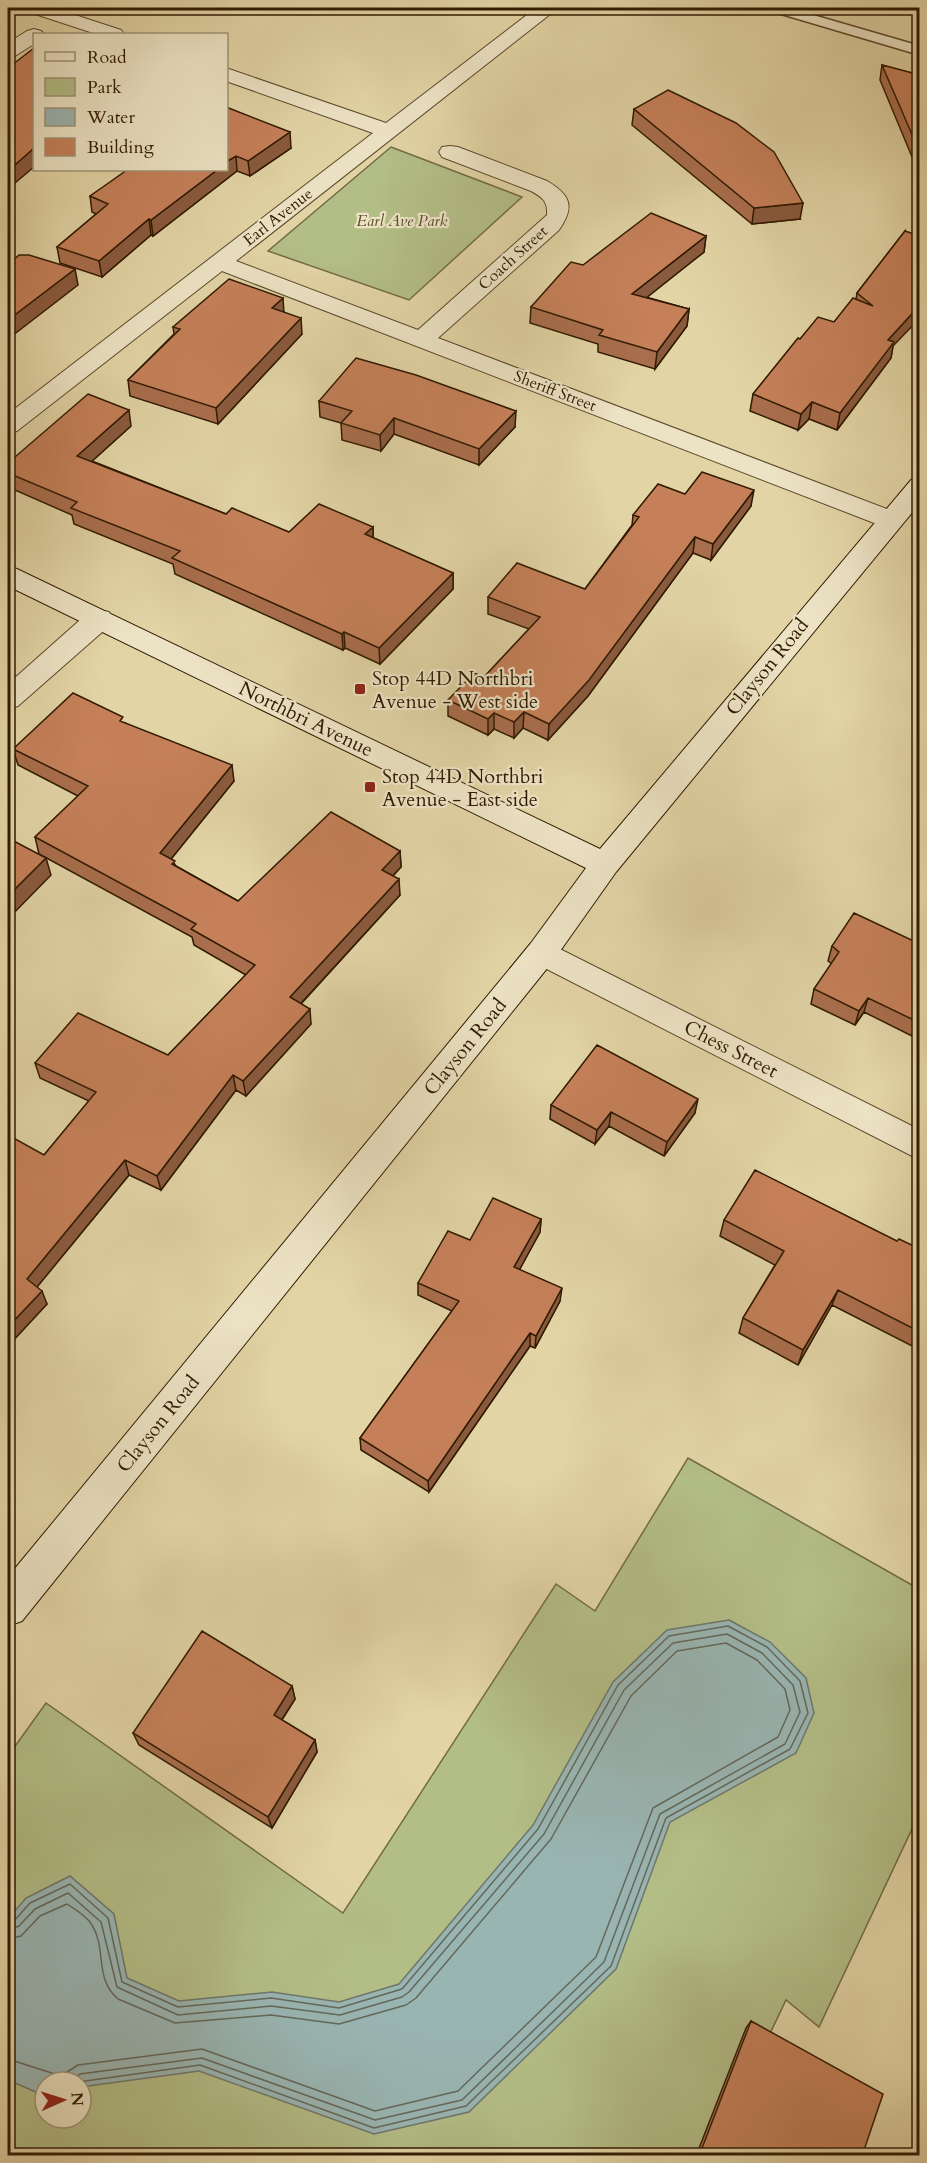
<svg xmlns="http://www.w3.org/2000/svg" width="927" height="2163" font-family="Cardo,serif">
<rect width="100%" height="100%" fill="#e2d4a5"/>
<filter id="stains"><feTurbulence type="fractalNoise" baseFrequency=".00333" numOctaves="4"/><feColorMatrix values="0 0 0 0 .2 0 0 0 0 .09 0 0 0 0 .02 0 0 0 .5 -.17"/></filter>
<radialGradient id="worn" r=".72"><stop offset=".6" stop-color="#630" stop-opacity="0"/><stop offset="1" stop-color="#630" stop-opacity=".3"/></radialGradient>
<path fill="#b3bd86" stroke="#726c44" stroke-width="1.5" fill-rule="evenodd" d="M 391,147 L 522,197 L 409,300 L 268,251 Z
M 688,1458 L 919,1589 L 919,1814 L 819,2027 L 786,2000 L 712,2155 L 8,2156 L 8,1756 L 46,1703 L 343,1913 L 556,1584 L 595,1611 ZM 45,2082 L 81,2082 L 81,2118 L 45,2118 Z"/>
<path fill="#99b5b2" stroke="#6f776c" stroke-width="1.5" d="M 729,1620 L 770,1642 L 806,1678 L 814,1713 L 796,1753 L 670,1822 L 616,1969 L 469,2112 L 374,2134 L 199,2071 L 81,2087 L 81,2082 L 45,2082 L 45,2092 L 38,2093 L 8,2080 L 8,1919 L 26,1898 L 70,1876 L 114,1914 L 127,1978 L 179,2001 L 272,1992 L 339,2002 L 399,1984 L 533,1825 L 613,1682 L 667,1630 Z"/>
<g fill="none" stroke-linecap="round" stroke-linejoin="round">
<path stroke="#64685a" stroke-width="1.5" d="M 8,1922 L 14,1921 L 30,1903 L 70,1884 L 108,1918 L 122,1982 L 178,2007 L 271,1998 L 339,2008 L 402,1989 L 538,1829 L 618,1685 L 669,1636 L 728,1626 L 767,1647 L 800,1681 L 808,1713 L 790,1749 L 666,1818 L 611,1966 L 466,2106 L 374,2128 L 200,2065 L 78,2082
M 8,1930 L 19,1926 L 35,1909 L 68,1893 L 101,1922 L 117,1987 L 178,2015 L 271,2006 L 340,2015 L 402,1997 L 409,1992 L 544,1834 L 624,1690 L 673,1643 L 727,1634 L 762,1653 L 793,1685 L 800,1712 L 785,1744 L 660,1814 L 604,1962 L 462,2100 L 375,2120 L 202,2058 L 80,2074 L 69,2082
M 8,1939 L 21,1936 L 40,1916 L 67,1904 C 76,1910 87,1916 92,1925 C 107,1949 94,1979 118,1999 L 175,2023 L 271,2015 L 339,2024 L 406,2005 L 416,1998 L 551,1839 L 631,1696 L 677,1651 L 726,1643 L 757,1660 L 785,1689 L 790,1710 L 778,1737 L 653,1808 L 596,1957 L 458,2091 L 375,2111 L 202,2049 L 78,2065 L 61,2076 L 8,2059"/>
<g stroke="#5c482b" stroke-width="3">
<path id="lane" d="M 769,8 L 789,8 L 920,46 L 920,55 L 771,11 Z"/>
</g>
<g stroke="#5c482b" stroke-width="2">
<path id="street" d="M 26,8 L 54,8 L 121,30 L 124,34 L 96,34 L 29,12 Z
M 536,8 L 558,8 L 236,261 L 418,330 L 547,215 C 548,201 542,197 531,191 L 442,157 L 439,152 L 442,147 L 450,146 L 458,147 L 547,181 C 571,195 575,207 559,230 L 438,338 L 900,514 L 904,520 L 900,526 L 891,528 L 882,526 L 222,271 L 17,431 L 8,434 L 8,414 L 373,133 L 226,81 L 226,68 L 386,123 Z
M 34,29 L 41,31 L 44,34 L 34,34 L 34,44 L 15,56 L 8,58 L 8,43 L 27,31 Z
M 99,610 L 109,612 L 113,619 L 109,626 L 18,706 L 8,709 L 8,684 L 89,612 Z
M 542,940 L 920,1130 L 920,1160 L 531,961 L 526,952 L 531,943 Z"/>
</g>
<g stroke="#301a02" stroke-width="2">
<path id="secondary" d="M 920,478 L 920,503 L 616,872 L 553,961 L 22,1621 L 8,1626 L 8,1577 L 531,943 L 586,868 L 8,586 L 8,566 L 17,569 L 600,849 L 911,480 Z"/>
</g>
<use href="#lane" fill="#ece3c4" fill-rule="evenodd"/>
<use href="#street" fill="#ece3c4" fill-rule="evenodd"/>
<use href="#secondary" fill="#ece3c4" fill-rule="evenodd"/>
</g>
<path fill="#a96e4d" stroke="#301a02" stroke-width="1.5" d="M 882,65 L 920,75 L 920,176 L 880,80 Z
M 8,68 L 10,187 L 8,187 Z
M 226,107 L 291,148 L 250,176 L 237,171 L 153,236 L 151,235 L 102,277 L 60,263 L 57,247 L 96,214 L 92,212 L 90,196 Z
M 634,109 L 800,219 L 752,224 L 632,125 Z
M 905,231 L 893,346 L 891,358 L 837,430 L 809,419 L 798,430 L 750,411 L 753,394 L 800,339 L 834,322 L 856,299 L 857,293 Z
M 706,236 L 704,252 L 646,297 L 689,309 L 687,326 L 655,369 L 598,352 L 598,344 L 530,323 L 531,307 L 583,265 Z
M 284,312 L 302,334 L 218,424 L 130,396 L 128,380 L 174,334 L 173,327 Z
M 319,401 L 515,427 L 479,465 L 394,434 L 381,451 L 342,440 L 341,423 L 320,417 Z
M 131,426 L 92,461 L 226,514 L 289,532 L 373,527 L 373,538 L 453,573 L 453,589 L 380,664 L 345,648 L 343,650 L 175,574 L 173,564 L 74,524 L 72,515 L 8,487 L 8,463 Z
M 685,494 L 751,506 L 711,560 L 693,553 L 588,696 L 548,740 L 523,728 L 514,738 L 494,729 L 488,735 L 448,716 L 448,700 L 484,677 L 529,629 L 488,614 L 488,597 L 585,589 L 632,525 L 633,515 Z
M 125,723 L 234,781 L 171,859 L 176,866 L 238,901 L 400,851 L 401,867 L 393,876 L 400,895 L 301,1004 L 311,1024 L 246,1096 L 236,1090 L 161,1190 L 129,1175 L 37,1287 L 47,1304 L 8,1346 L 8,1139 L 44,1155 L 89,1101 L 40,1078 L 35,1063 L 168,1055 L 246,975 L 194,945 L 192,937 L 39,854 L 35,837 L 78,796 L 18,765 L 13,749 Z
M 920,944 L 920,1040 L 864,1012 L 855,1025 L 811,1004 L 814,989 L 832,964 L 828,961 L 832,946 Z
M 551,1105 L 695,1113 L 664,1156 L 609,1126 L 595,1144 L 550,1119 Z
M 541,1219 L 540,1232 L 519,1270 L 560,1301 L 535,1348 L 530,1346 L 429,1492 L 361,1450 L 360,1438 L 452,1311 L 418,1295 L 418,1283 L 470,1240 Z
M 724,1220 L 897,1241 L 920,1249 L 920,1350 L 832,1305 L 798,1365 L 739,1333 L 743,1318 L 775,1265 L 720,1236 Z
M 292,1686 L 295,1699 L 282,1720 L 315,1740 L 317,1752 L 272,1828 L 139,1745 L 133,1733 Z
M 751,2021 L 862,2156 L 696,2156 L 746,2028 Z"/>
<path fill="#8a5a3e" stroke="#301a02" stroke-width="1.5" d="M 290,132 L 291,148 L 250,176 L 248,161 Z
M 34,148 L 34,167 L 10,187 L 8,176 L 8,171 Z
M 236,156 L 237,171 L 153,236 L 151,220 L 217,170 L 226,170 L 226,162 Z
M 803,203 L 800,219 L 752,224 L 754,208 Z
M 149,219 L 151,235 L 102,277 L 99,261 Z
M 706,236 L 704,252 L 631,310 L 632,294 Z
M 75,269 L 78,285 L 8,339 L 8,320 Z
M 283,298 L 284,314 L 272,308 Z
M 920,305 L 920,318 L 893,346 L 891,358 L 837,430 L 840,413 L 888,340 Z
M 689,309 L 687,326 L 655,369 L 657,352 Z
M 301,318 L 302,334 L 218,424 L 216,408 Z
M 812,402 L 809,419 L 798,430 L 801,414 Z
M 129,410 L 131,426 L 80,472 L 77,456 Z
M 516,411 L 515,427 L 479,465 L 479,449 Z
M 394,418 L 394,434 L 381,451 L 380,435 Z
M 754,490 L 751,506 L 711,560 L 713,544 Z
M 373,527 L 373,543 L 365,534 Z
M 695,537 L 693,553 L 588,696 L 548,740 L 549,724 Z
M 453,573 L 453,589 L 380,664 L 379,648 Z
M 344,632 L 345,648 L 343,650 L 342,634 Z
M 524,712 L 523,728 L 514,738 L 514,722 Z
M 494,713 L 494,729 L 488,735 L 488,719 Z
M 232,765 L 234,781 L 163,869 L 160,853 Z
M 400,851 L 401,867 L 383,886 L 382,870 Z
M 46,858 L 51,875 L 8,919 L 8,896 Z
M 399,879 L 400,895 L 292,1013 L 290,997 Z
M 868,998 L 864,1012 L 855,1025 L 859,1011 Z
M 310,1009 L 311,1024 L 246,1096 L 243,1081 Z
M 233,1075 L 236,1090 L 161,1190 L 157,1176 Z
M 698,1099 L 695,1113 L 664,1156 L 667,1142 Z
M 611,1112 L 609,1126 L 595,1144 L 597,1130 Z
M 125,1160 L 129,1175 L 32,1293 L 27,1279 Z
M 541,1219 L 540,1232 L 514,1280 L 514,1267 Z
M 562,1288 L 560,1301 L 535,1348 L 536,1336 Z
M 838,1290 L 832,1305 L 798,1365 L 803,1350 Z
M 42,1291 L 47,1304 L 8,1346 L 8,1327 Z
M 530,1333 L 530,1346 L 429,1492 L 428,1481 Z
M 292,1686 L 295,1699 L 277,1727 L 274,1715 Z
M 315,1740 L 317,1752 L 272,1828 L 268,1817 Z"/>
<path fill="#c58059" stroke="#301a02" stroke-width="1.5" d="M 34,48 L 34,148 L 8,171 L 8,68 Z
M 882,65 L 920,75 L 920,153 Z
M 668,90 L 736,123 L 774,152 L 803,203 L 754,208 L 634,109 Z
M 226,107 L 290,132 L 248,161 L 236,156 L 226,162 Z
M 127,170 L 217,170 L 151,220 L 149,219 L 99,261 L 57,247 L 108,204 L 90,196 Z
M 651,213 L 706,236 L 632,294 L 689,309 L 657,352 L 599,335 L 603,330 L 531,307 L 571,262 L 583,265 Z
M 905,231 L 920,236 L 920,305 L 888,340 L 894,342 L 840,413 L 812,402 L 801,414 L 753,394 L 798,338 L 800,339 L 818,317 L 834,322 L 853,298 L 873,306 L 857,293 Z
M 19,255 L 29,255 L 75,269 L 8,320 L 8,265 Z
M 229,279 L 283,298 L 272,308 L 301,318 L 216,408 L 128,380 L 180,329 L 173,327 Z
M 356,358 L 416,375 L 516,411 L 479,449 L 394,418 L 380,435 L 341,423 L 352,411 L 319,401 Z
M 88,394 L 129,410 L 77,456 L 226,514 L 232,508 L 289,532 L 319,504 L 373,527 L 365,534 L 453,573 L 379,648 L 344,632 L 342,634 L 172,558 L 180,551 L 71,508 L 77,502 L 8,473 L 8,463 Z
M 702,472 L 754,490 L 713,544 L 695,537 L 589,680 L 549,724 L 524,712 L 514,722 L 494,713 L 488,719 L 448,700 L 474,673 L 484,677 L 540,617 L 488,597 L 517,563 L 585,589 L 639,517 L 633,515 L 658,484 L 685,494 Z
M 73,693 L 123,717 L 120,721 L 232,765 L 160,853 L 175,861 L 172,864 L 238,901 L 331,812 L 400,851 L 382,870 L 399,879 L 290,997 L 310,1009 L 243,1081 L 233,1075 L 157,1176 L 125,1160 L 27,1279 L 42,1291 L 8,1327 L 8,1139 L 10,1136 L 44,1155 L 96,1092 L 35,1063 L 78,1013 L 168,1055 L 255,965 L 191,929 L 196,924 L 35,837 L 88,786 L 13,749 Z
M 8,838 L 46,858 L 8,896 Z
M 854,913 L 920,944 L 920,1023 L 868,998 L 859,1011 L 814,989 L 839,952 L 832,946 Z
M 597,1045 L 698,1099 L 667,1142 L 611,1112 L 597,1130 L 551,1105 Z
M 755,1170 L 897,1241 L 899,1239 L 920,1249 L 920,1332 L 838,1290 L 803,1350 L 743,1318 L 784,1251 L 724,1220 Z
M 493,1198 L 541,1219 L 514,1267 L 562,1288 L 536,1336 L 530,1333 L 428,1481 L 360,1438 L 459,1301 L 418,1283 L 448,1231 L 470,1240 Z
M 202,1631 L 292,1686 L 274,1715 L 315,1740 L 268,1817 L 133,1733 Z
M 751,2021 L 883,2094 L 862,2156 L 699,2156 Z"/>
<g fill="#8f2418" stroke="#ece3c4" stroke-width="2">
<rect x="354" y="683" width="12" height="12" rx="3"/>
<rect x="364" y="781" width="12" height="12" rx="3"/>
</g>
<g text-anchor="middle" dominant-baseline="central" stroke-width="4.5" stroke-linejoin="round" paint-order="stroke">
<g font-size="16" fill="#301a02" stroke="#ece3c4">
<text transform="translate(278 217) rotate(-38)">Earl Avenue</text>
<text transform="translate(513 258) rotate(-42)">Coach Street</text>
<text transform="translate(555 391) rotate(21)">Sheriff Street</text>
</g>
<g font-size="16" font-style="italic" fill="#574b2a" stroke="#ece3c4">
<text x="402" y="221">Earl Ave Park</text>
</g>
<g font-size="20" fill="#301a02" stroke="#ece3c4">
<text transform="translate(767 667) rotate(-51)">Clayson Road</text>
<text transform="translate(306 719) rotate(26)">Northbri Avenue</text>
<text transform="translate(465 1047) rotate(-51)">Clayson Road</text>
<text transform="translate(731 1049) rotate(27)">Chess Street</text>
<text transform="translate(158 1424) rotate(-51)">Clayson Road</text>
</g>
<g font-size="20" fill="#301a02" stroke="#ece3c4" text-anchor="start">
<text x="372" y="678">Stop 44D Northbri<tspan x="372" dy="23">Avenue - West side</tspan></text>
<text x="382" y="776">Stop 44D Northbri<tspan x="382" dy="23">Avenue - East side</tspan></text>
</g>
</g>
<rect width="927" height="2163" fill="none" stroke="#e2d4a5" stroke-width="30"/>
<rect x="9" y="9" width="909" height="2145" fill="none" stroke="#301a02" stroke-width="3"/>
<rect x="15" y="15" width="897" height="2133" fill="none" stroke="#301a02" stroke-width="1.5"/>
<rect x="33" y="33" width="195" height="138" fill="#ece3c4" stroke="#a19376" stroke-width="1.5"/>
<rect x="45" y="52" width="30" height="9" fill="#ece3c4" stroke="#a19376" stroke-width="1.5"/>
<text x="87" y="63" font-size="18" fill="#301a02">Road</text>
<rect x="45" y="78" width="30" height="18" fill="#b3bd86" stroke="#a19376" stroke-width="1.5"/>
<text x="87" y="93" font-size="18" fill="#301a02">Park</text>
<rect x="45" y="108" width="30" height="18" fill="#99b5b2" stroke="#a19376" stroke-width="1.5"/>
<text x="87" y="123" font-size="18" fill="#301a02">Water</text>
<rect x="45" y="138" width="30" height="18" fill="#c58059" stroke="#a19376" stroke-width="1.5"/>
<text x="87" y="153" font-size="18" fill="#301a02">Building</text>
<g transform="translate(63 2100) rotate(87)"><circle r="28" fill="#ece3c4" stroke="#a19376" stroke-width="1.5"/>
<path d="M0-4.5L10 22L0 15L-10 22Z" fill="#8f2418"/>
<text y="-9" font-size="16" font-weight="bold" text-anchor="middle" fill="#301a02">N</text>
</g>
<rect width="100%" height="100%" filter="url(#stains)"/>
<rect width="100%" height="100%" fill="url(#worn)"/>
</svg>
